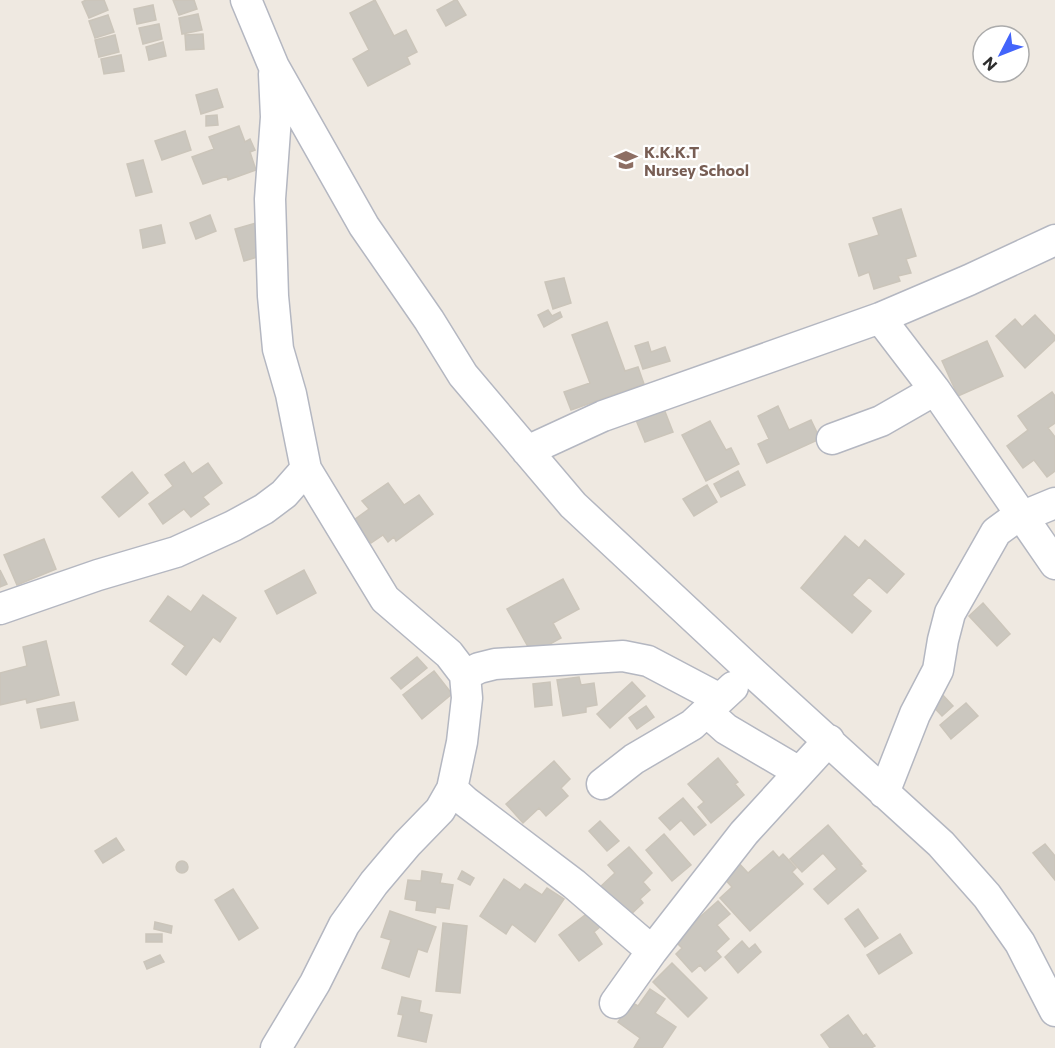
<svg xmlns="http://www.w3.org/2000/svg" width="1055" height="1048" font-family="Commissioner,sans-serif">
<rect width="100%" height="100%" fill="#efe9e1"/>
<path fill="#cbc7bf" stroke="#cbc5ba" stroke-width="1.5" d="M 86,0 L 104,0 L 108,10 L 89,18 L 82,2 Z
M 173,0 L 194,0 L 197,9 L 179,15 Z
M 375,0 L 394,36 L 406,30 L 417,52 L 407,57 L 410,64 L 368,86 L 353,59 L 369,50 L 350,13 Z
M 455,0 L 457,0 L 466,15 L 446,26 L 437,10 Z
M 153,5 L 156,20 L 137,24 L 134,9 Z
M 198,14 L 202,30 L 182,34 L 179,18 Z
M 108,15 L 114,32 L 95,38 L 89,21 Z
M 159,24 L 162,39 L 143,44 L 139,28 Z
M 203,34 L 204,49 L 186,50 L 185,35 Z
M 115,35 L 119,52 L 99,57 L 95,40 Z
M 163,42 L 166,56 L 149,60 L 146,47 Z
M 121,55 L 124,71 L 104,74 L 101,59 Z
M 217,89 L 223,107 L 201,114 L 196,95 Z
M 217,115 L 218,125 L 206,126 L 206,116 Z
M 239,126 L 245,142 L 250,139 L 255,150 L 250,152 L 256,170 L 228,180 L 227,176 L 203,184 L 192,157 L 214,149 L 209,137 Z
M 185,131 L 191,150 L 162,160 L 155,141 Z
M 143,160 L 152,192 L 136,196 L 127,164 Z
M 901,209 L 916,256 L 906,259 L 911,273 L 898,276 L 900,281 L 874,289 L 869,272 L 859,276 L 849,244 L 879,235 L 873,218 Z
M 210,215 L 216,231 L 196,239 L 190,223 Z
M 256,223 L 264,255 L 244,261 L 235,229 Z
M 161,225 L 165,243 L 143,248 L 140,230 Z
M 564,278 L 571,303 L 553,309 L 545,282 Z
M 548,310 L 552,316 L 560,312 L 562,317 L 544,327 L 538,315 Z
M 1035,315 L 1055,336 L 1055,340 L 1025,368 L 996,336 L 1015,319 L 1022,327 Z
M 607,322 L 625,371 L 638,367 L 644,384 L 571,410 L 564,392 L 590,383 L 572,335 Z
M 987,341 L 1003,376 L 958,396 L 942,361 Z
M 648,342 L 651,352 L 665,347 L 670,361 L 643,369 L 635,346 Z
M 1052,392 L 1055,396 L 1055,423 L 1048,428 L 1055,437 L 1055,471 L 1047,477 L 1034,460 L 1023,468 L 1007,446 L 1028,430 L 1018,416 Z
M 778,406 L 789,430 L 811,420 L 820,439 L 767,463 L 758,444 L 769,439 L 758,416 Z
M 664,409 L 673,432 L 645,442 L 636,420 Z
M 710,421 L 726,450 L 731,448 L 739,464 L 706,481 L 682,435 Z
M 184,462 L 192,474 L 208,463 L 222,483 L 203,497 L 209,504 L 191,517 L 184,509 L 163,524 L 149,504 L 173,486 L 165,475 Z
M 738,471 L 745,485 L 721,497 L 714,484 Z
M 132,472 L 148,493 L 119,517 L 102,497 Z
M 388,483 L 404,505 L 419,495 L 433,514 L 396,541 L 394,537 L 388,542 L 383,535 L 371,543 L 354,520 L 369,509 L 362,501 Z
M 707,485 L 717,502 L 694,516 L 683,499 Z
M 845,536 L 859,548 L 865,540 L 904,574 L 887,593 L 869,577 L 852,595 L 871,611 L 852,633 L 801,588 Z
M 44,539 L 56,569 L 17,585 L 4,555 Z
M 0,570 L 7,584 L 0,587 Z
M 304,570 L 316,593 L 277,614 L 265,591 Z
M 563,579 L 579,609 L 553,623 L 561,638 L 532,654 L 507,609 Z
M 203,595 L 236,618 L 220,642 L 213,637 L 186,675 L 172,664 L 185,646 L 150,621 L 168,596 L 191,612 Z
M 983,603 L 1010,634 L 997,646 L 969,616 Z
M 46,641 L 59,695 L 27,703 L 26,699 L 0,705 L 0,673 L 27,666 L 23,647 Z
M 417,657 L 427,668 L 401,689 L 391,678 Z
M 434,671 L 452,694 L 422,719 L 403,695 Z
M 579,677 L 581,685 L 594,683 L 597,705 L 586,707 L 586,712 L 563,716 L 557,680 Z
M 550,682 L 552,705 L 535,707 L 533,684 Z
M 632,682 L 645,696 L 610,728 L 597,714 Z
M 940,692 L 953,706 L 942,716 L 929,702 Z
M 74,702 L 78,720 L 41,728 L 37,709 Z
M 966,703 L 978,716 L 951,739 L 940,725 Z
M 646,706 L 654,717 L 637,729 L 629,718 Z
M 718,758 L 738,782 L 735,784 L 744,795 L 711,823 L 698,807 L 704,802 L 688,784 Z
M 554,761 L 570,779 L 561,788 L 568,796 L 546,816 L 539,808 L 523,823 L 506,804 Z
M 683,798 L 706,825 L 694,835 L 681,820 L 670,830 L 659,818 Z
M 600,821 L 619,841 L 607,851 L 589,831 Z
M 828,825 L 862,864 L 860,865 L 866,871 L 828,904 L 814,889 L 837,869 L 823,853 L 802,872 L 790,859 Z
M 664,834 L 691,865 L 672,881 L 646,850 Z
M 116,838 L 124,850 L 103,863 L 95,851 Z
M 1045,844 L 1055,856 L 1055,880 L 1033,853 Z
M 629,847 L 652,873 L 643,882 L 650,890 L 640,899 L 643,903 L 625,920 L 598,889 L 615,873 L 608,865 Z
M 773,851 L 779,858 L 783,854 L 796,868 L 792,872 L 803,884 L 750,931 L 720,898 L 732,887 L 720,874 L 736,860 L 748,873 Z
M176 867a6 6 0 1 1 12 0a6 6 0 1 1-12 0Z
M 422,871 L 442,874 L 440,883 L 453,885 L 449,909 L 436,907 L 435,913 L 416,910 L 417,901 L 405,899 L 408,880 L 421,881 Z
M 462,871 L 474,878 L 470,885 L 458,879 Z
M 504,879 L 520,890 L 525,884 L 542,895 L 547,888 L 564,899 L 535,942 L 512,924 L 506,934 L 480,916 Z
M 233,889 L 258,928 L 239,940 L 215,900 Z
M 718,901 L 730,914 L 717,925 L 729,939 L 716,951 L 721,957 L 705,971 L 700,965 L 692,972 L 676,954 L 682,948 L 674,940 Z
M 858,909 L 878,938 L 865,947 L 845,919 Z
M 390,911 L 436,927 L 427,952 L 418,949 L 409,977 L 382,968 L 391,940 L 381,937 Z
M 589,912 L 600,927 L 594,932 L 602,944 L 579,961 L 559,935 Z
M 155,922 L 172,926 L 171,933 L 154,929 Z
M 443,923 L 467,926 L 460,993 L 436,991 Z
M 146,934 L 162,934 L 162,942 L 146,942 Z
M 900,934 L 912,953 L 879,974 L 867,955 Z
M 742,941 L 749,949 L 755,944 L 761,952 L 738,973 L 725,957 Z
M 160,955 L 164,962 L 147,969 L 144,962 Z
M 672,963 L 707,998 L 688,1017 L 653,982 Z
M 650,989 L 665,999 L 655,1013 L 676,1027 L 662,1048 L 634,1048 L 640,1038 L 618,1022 L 631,1002 L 638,1006 Z
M 402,997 L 421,1001 L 419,1012 L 432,1015 L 426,1042 L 398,1036 L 403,1015 L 398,1014 Z
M 848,1015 L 863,1036 L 866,1034 L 875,1046 L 871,1048 L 830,1048 L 821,1035 Z"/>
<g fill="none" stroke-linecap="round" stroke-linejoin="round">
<g stroke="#b4b7c1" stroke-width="33">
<path id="minor" d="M 246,0 L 274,67 L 364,226 L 429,320 L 463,375 L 573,505 L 751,671 L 941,844 L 987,896 L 1020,943 L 1055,1011
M 274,74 L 276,117 L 270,199 L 273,296 L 278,349 L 291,394 L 306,469 L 385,599 L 449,654 L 465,675 L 467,698 L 462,742 L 452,789 L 440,810 L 407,844 L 374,883 L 344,925 L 315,983 L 276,1048
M 880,318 L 935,390 L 1055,564
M 832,439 L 881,421 L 935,390
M 527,451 L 603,416 L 880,318 L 969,280 L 1055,240
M 0,609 L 98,575 L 176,552 L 233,526 L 264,509 L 284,494 L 306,469
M 465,675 L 479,668 L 495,664 L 623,656 L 648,661 L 720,699
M 707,712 L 726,729 L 799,772
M 602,784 L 634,759 L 692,725 L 733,687
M 452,789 L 466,802 L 574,884 L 652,951
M 884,793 L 915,714 L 938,670 L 943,640 L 950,613 L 996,532 L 1011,521 L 1055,503
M 615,1003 L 652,951 L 744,833 L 829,740"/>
</g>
<use href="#minor" stroke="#fff" stroke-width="30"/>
</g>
<defs>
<g id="school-bare" transform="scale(1.8)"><path d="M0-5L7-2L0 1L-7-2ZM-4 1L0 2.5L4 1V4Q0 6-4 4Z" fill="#8d6e63" stroke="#fff" stroke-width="2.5" paint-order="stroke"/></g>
</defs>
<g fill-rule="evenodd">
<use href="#school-bare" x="626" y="160"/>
</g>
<g text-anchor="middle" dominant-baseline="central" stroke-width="4.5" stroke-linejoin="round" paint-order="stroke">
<g font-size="16" font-weight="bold" fill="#785e54" stroke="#fff" text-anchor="start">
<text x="644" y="151">K.K.K.T<tspan x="644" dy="18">Nursey School</tspan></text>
</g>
</g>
<g transform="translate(1001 54) rotate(228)"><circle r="28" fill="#ffffff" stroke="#ababab" stroke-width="1.5"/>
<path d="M0-4.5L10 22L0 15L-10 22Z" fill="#4264fb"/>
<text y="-9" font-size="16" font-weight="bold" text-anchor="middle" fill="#2e2e2e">N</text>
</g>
</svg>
